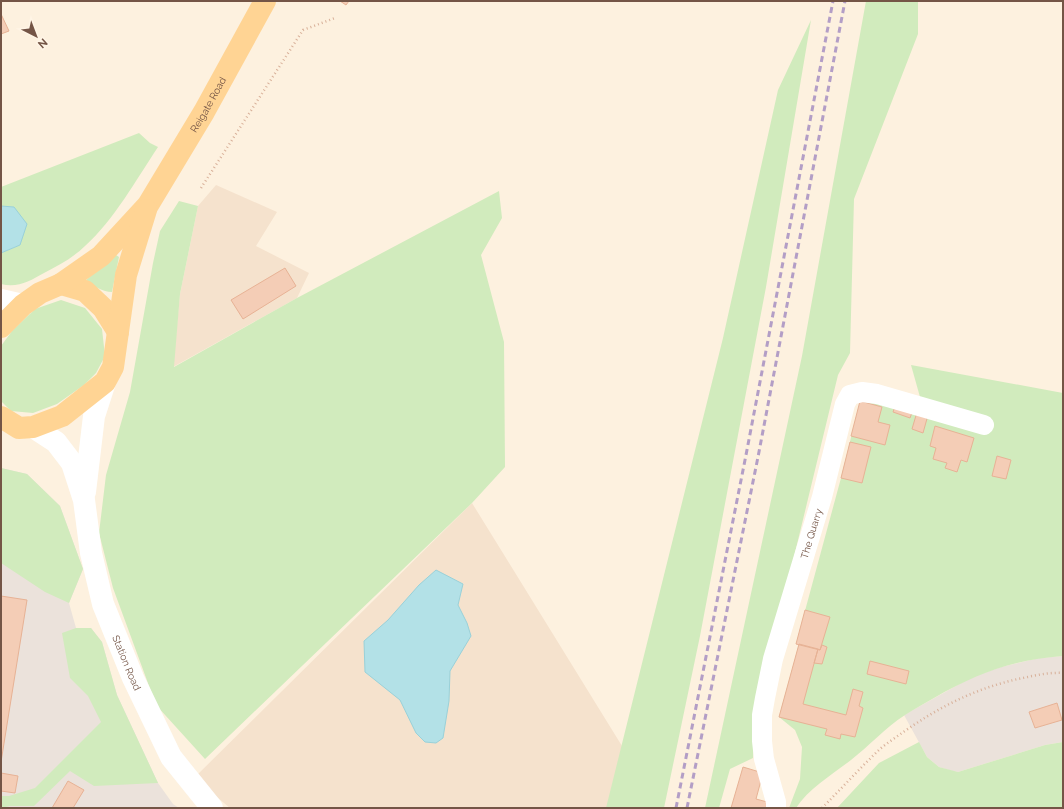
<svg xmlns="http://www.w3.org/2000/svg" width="1064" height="809" font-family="Raleway,sans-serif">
<rect width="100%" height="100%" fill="#fdf1df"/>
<path fill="#f5e2cd" d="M 216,185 L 277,212 L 256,246 L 309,273 L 297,298 L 173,367 L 180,294 L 198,206 Z
M 472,503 L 622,746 L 612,808 L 230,808 L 194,778 Z"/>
<path fill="#ebe2db" d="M 1,468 L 27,474 L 60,506 L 83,569 L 69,603 L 76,628 L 91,628 L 102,642 L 117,695 L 158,783 L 173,804 L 179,808 L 1,808 Z
M 1063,656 L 1063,742 L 1045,745 L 958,772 L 952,771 L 939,767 L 927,757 L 904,715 L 972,677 L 1001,667 L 1039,658 Z"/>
<path fill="#d1ebbd" d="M 866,1 L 918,1 L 918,34 L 854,199 L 850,353 L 838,375 L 784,598 L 757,701 L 753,758 L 730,769 L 719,808 L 705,808 L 802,356 Z
M 811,20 L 766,287 L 700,636 L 664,808 L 606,808 L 723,338 L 778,90 Z
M 139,133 L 150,143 L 158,147 C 136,180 114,220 85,246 C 74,257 58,266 44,273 C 30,281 18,288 1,284 L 1,253 L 20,245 L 14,207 L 1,206 L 1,187 Z
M 499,191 L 502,218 L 481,255 L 504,342 L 505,467 L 472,503 L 205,759 L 156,705 L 113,588 L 99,533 L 106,475 L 130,392 L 153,263 L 160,231 L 179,201 L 198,206 L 180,294 L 174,367 L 297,298 Z
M 116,255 L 119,257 L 112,292 C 103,292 93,286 86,280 Z
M 61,300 L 85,308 L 102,329 L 105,356 L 96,373 L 84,385 L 57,404 L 33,413 L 11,411 L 1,401 L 1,346 L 12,331 L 35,309 Z
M 911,365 L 1063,393 L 1063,656 C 1012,660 978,673 934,698 C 924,704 914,709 905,715 C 885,728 869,746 851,760 C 833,774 808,789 796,808 L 789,808 L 800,779 L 802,747 L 795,730 L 779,717 L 799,644 L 796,644 L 841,478 L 860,401 L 871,399 L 928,415 L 985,435 L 989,419 L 920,397 Z
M 1,468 L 27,474 L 60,506 L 83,569 L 69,603 L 45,592 L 1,563 Z
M 76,628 L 91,628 L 102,642 L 117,695 L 158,783 L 94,786 L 70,771 L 34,806 L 10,806 L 1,808 L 1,796 L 9,796 L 35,788 L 101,722 L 88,696 L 70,678 L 62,633 Z
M 919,742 L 927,757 L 939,767 L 958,772 L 1045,745 L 1063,742 L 1063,808 L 837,808 L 879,763 Z"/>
<path fill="#b3e1e7" stroke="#99d1d9" d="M 1,206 L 14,207 L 27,224 L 20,245 L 1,253 Z
M 436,570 L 463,584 L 458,605 L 467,623 L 471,636 L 450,671 L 449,701 L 443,738 L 436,743 L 425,742 L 416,733 L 400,700 L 365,672 L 364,641 L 388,620 L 419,585 Z"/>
<path fill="#f4cdb6" stroke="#e7b295" d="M 340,1 L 349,1 L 346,5 Z
M 1,14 L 9,31 L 1,34 Z
M 285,268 L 296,286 L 243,319 L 231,300 Z
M 860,401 L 882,407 L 878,422 L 890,425 L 885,445 L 851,436 Z
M 896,404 L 913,410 L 910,418 L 893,412 Z
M 917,412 L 928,415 L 923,433 L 912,429 Z
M 935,426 L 974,438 L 967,462 L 961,460 L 957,472 L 945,468 L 947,463 L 933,459 L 936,448 L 930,446 Z
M 850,442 L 871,447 L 862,483 L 841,478 Z
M 997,456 L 1011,460 L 1006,479 L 992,476 Z
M 1,596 L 27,600 L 1,762 Z
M 805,610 L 830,617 L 820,650 L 796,644 Z
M 799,644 L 818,649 L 803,704 L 846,715 L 853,689 L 863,692 L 859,706 L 863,708 L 855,737 L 841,734 L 840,739 L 825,735 L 827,729 L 779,717 Z
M 822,645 L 827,647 L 822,664 L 814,663 L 818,649 L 820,650 Z
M 870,661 L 909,671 L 906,684 L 867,674 Z
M 1057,703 L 1062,720 L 1035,728 L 1029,712 Z
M 743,767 L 763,773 L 756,799 L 771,803 L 769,808 L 731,808 Z
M 1,773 L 18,776 L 15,793 L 1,791 Z
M 68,781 L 84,790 L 73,808 L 52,808 Z"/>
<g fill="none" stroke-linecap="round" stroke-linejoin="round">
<path stroke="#d8b099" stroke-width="2.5" stroke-dasharray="1 3" stroke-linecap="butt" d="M 201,188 L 303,30 L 335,18
M 822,808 C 841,789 860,768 880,749 C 887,743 895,738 902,733 C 939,707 974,689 1018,679 C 1033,676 1048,672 1063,673"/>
<path stroke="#fff" stroke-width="20" id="s1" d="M 776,808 L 776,802 L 764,759 L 762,741 L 762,715 L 765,698 L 773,659 L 822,497 L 845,404 L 850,395 L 862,392 L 877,394 L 984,425"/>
<g stroke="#fff" stroke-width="22">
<path d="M 1,300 L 23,305"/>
<path id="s2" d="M 33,427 L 56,442 L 72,463 L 84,500 L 91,553 L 103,604 L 133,678 L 171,757 L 212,808"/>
<path d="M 85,492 L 94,416 L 105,382"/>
</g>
<g stroke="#ffd494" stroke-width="22">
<path d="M 61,284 L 85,291 L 103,308 L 118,332"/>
<path id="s3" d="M 1,327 L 23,305 L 40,293 L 61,284 L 101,256 L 148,205 L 204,112 L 265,1"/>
<path d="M 1,417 L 19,428 L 33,427 L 62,416 L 105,382 L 113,367 L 126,275 L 146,210"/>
</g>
<path stroke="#b39ec6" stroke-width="3" stroke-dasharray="6 4" stroke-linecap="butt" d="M 676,808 L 746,455 L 833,1
M 687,808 L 758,457 L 845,1"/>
</g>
<g text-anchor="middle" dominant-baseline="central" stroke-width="3.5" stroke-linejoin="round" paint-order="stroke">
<g font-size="10" fill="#745546" stroke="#fff5e6">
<text stroke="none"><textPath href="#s3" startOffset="310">Reigate Road</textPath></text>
<text stroke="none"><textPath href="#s1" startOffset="283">The Quarry</textPath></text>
<text stroke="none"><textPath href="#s2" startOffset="262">Station Road</textPath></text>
</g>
</g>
<rect width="1064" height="809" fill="none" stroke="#745546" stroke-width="4"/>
<g transform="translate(36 36) rotate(138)" stroke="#fff5e6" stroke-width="3" paint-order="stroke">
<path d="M0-3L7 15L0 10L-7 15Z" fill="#745546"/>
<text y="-6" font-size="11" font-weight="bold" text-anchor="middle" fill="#745546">N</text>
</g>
</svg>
